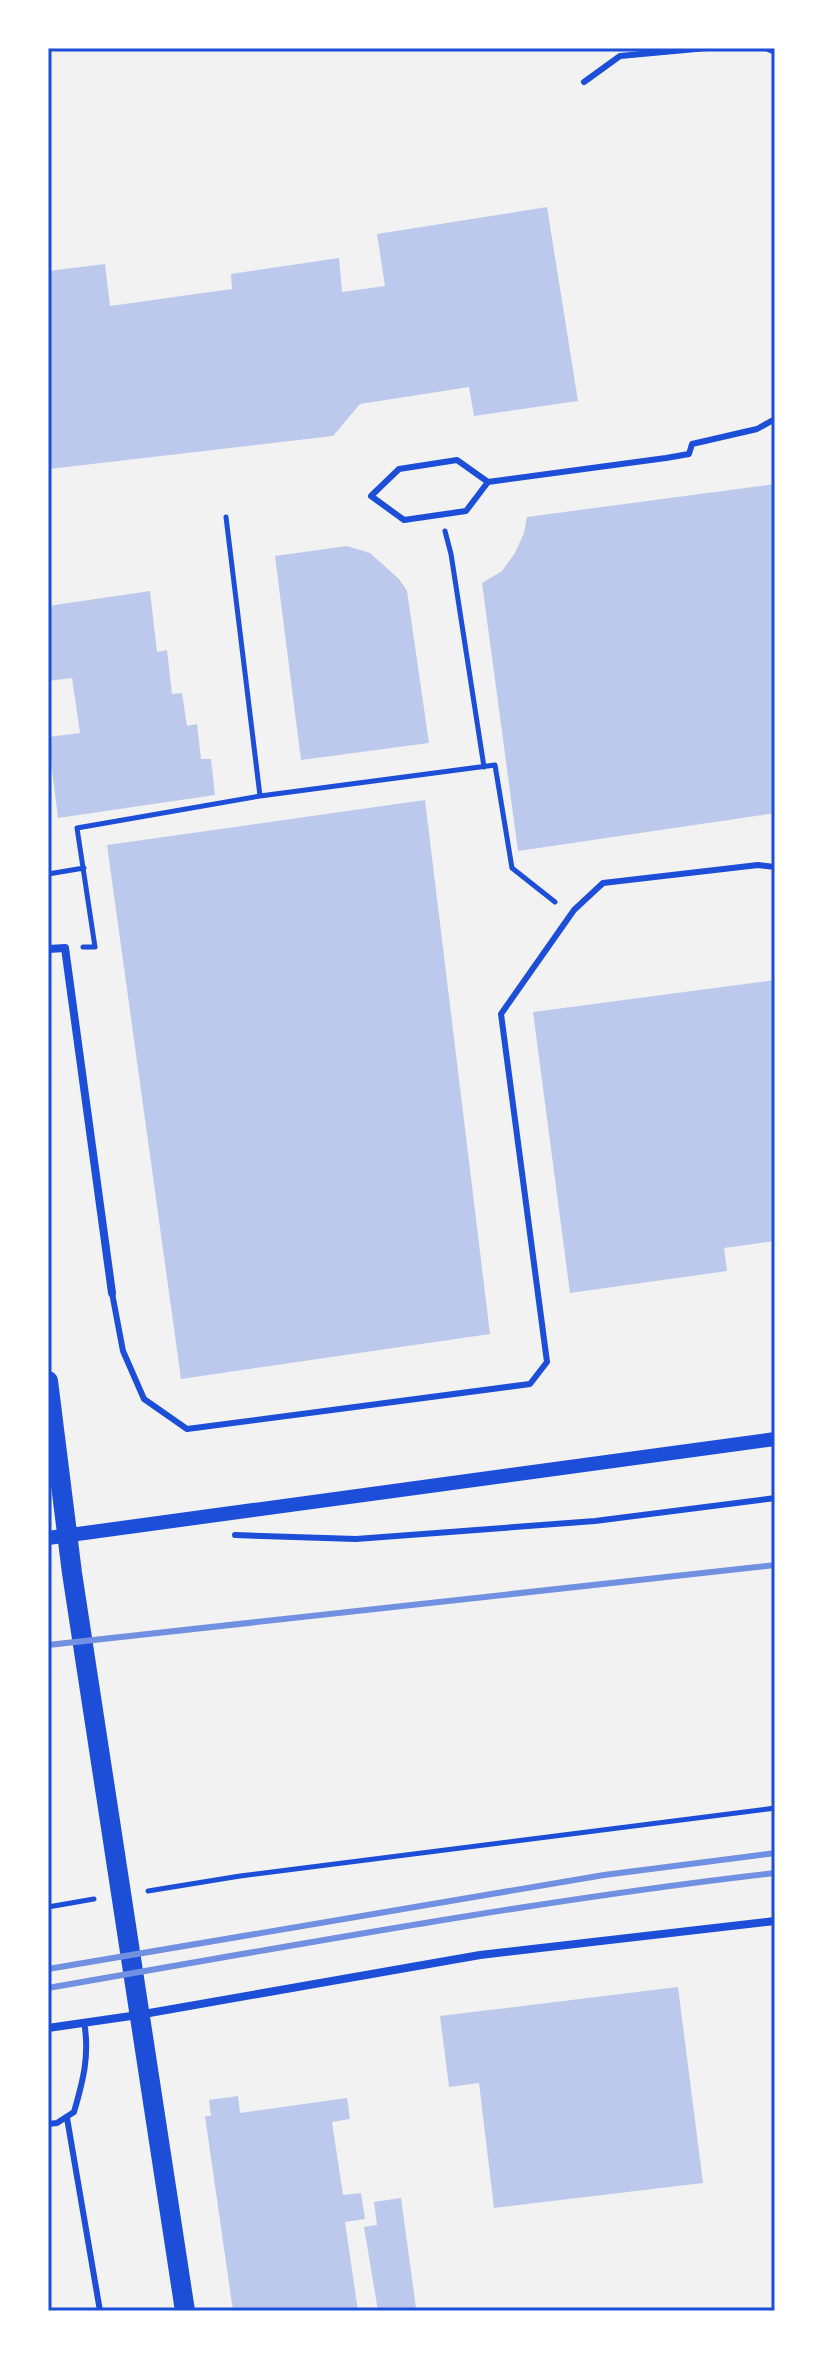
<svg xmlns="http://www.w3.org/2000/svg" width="823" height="2359" font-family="Inter,sans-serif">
<rect width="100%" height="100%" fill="#f2f2f2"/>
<path fill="#bdc9ec" d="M 547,207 L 578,401 L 474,416 L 469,387 L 360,404 L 333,436 L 49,469 L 48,271 L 105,264 L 110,306 L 232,289 L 231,274 L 339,258 L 342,292 L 385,286 L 377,234 Z
M 775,484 L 775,813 L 518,851 L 482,583 L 502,571 L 515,553 L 524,533 L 527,517 Z
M 347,546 L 370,553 L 399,579 L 407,591 L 429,743 L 301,760 L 275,556 Z
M 150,591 L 157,652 L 167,650 L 172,694 L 182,693 L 187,726 L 197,724 L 201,759 L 211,759 L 215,795 L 58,818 L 48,737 L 80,733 L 72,678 L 48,681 L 48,606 Z
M 425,800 L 490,1334 L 181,1379 L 107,845 Z
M 775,980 L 775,1241 L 724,1248 L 727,1271 L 570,1293 L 533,1012 Z
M 678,1987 L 703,2183 L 494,2208 L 479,2083 L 449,2087 L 440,2016 Z
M 238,2096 L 240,2113 L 347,2098 L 350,2119 L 332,2122 L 343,2195 L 361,2193 L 365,2219 L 345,2222 L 358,2311 L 233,2311 L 205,2116 L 211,2116 L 209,2100 Z
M 401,2198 L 416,2308 L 378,2311 L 364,2227 L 377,2225 L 374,2202 Z"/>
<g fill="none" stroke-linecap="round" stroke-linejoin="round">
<path stroke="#1d4ed8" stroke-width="5" d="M 226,517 L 260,796
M 445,531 L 451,554 L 484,767
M 48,874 L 84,868
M 83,947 L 95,947 L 77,828 L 260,796 L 495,765 L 512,868 L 555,902
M 148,1891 L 240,1876 L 775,1808
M 48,1907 L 94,1899"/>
<path stroke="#1d4ed8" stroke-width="6" d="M 766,48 L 775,52
M 584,82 L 620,56 L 707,48
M 488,482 L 466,511 L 404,520 L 371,496 L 399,469 L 457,460 L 488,482 L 666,458 L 689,454 L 692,444 L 757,429 L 775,419
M 112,1293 L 123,1351 L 144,1399 L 187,1429 L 530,1384 L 547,1362 L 501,1014 L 574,910 L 603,883 L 758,865 L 775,867
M 235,1535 L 356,1539 L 595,1521 L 775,1498
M 67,2118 L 100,2311
M 48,2124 L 57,2123 L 74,2112 C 83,2081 90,2055 84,2022"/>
<path stroke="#1d4ed8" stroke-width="8" d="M 48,949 L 65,948 L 112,1293
M 48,2028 L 138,2015 L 480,1955 L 775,1921"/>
<path stroke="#1d4ed8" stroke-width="14" d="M 48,1538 L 775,1439"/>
<path stroke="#1d4ed8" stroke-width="20" d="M 48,1381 L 72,1573 L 185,2311"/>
<path stroke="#7290e2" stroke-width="6" d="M 48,1645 L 775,1565
M 48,1969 L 604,1875 L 775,1853
M 48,1988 C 290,1946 531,1901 775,1873"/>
</g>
<rect width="823" height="2359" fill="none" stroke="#ffffff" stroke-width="100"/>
<rect x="50" y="50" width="723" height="2259" fill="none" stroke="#1d4ed8" stroke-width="3"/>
</svg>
